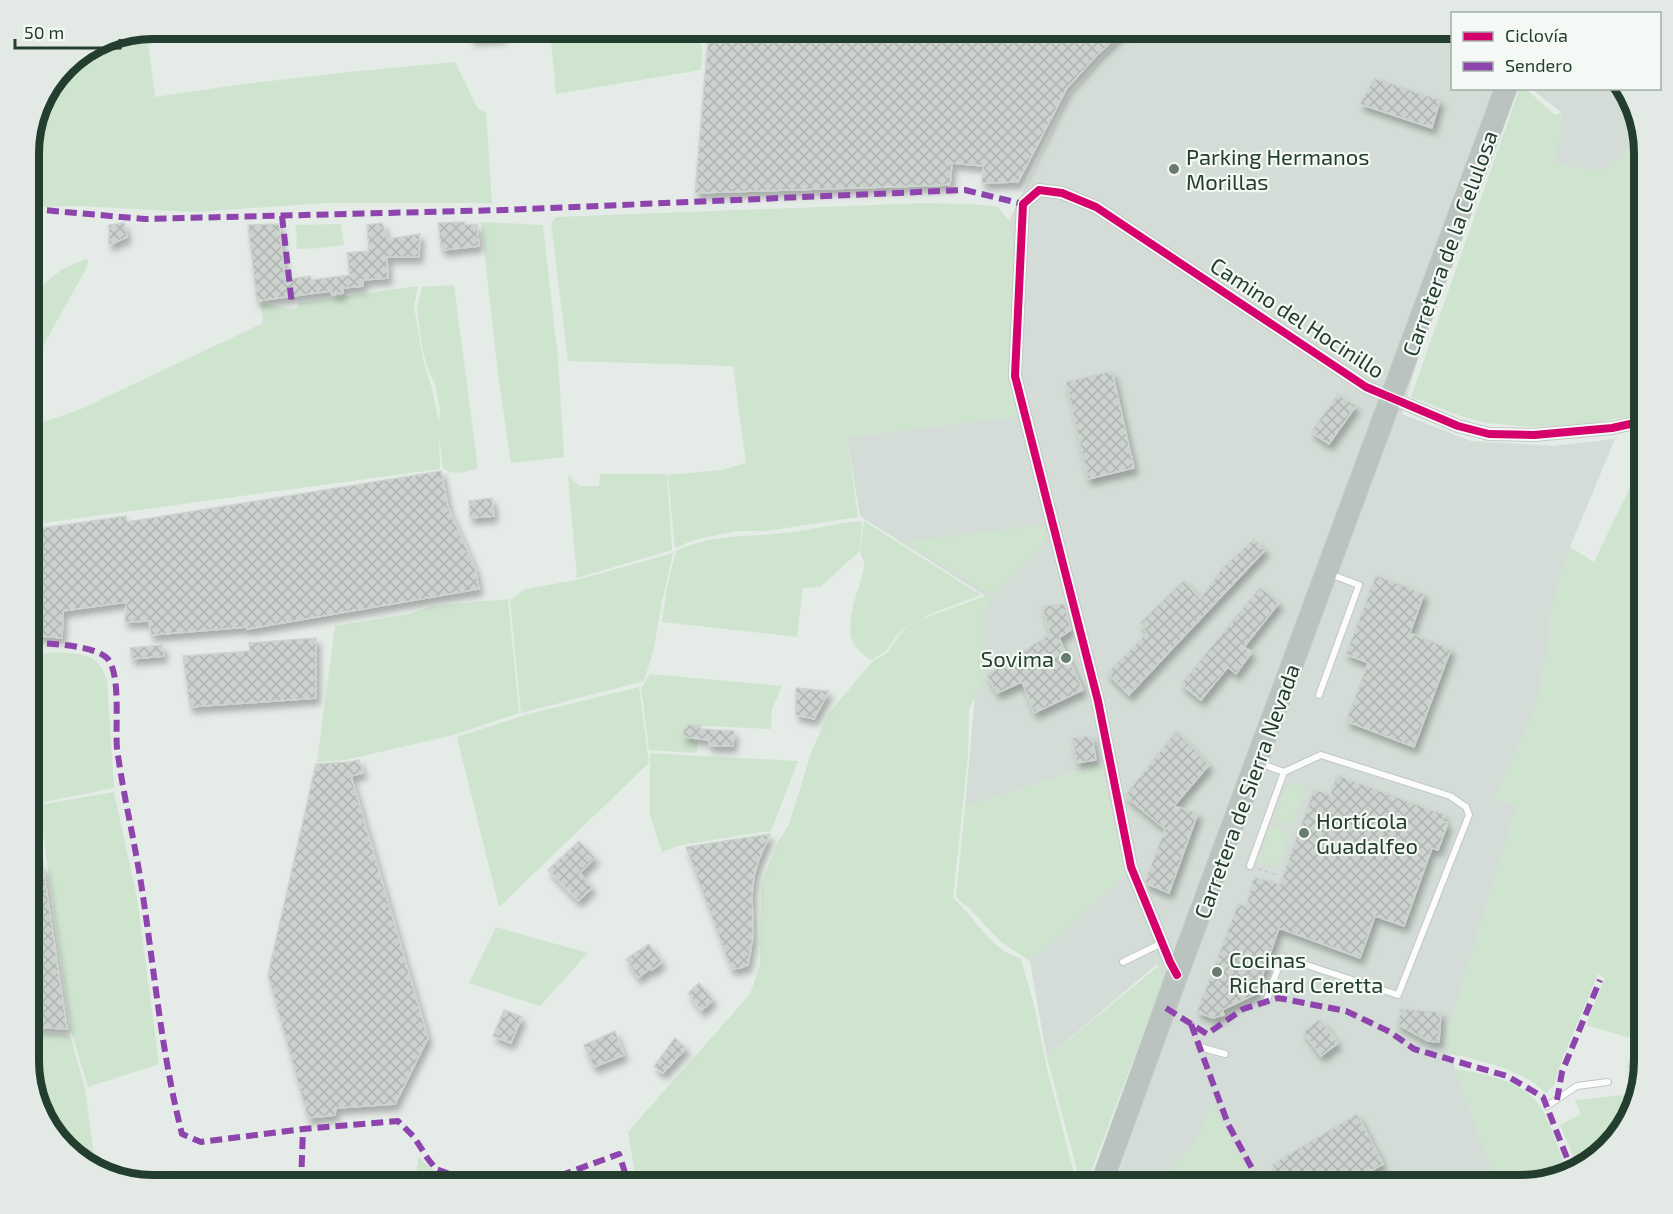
<svg xmlns="http://www.w3.org/2000/svg" width="1673" height="1214" font-family="'Exo 2',sans-serif">
<defs>
<pattern id="building-cross-hatch" width="8" height="8" patternUnits="userSpaceOnUse" patternTransform="scale(1.5)"><rect width="8" height="8" fill="#ccd2ce"/><path d="M0 0l8 8M0 8l8-8" fill="none" stroke="#afb5b1"/></pattern>
<filter id="shadow"><feDropShadow dx="3.5" dy="6" stdDeviation="3" flood-color="#0004"/></filter>
</defs>
<rect width="100%" height="100%" fill="#e5ebe7"/>
<path fill="#d3dcd6" d="M 1130,29 L 1452,29 L 1452,88 L 1496,89 L 1402,414 L 1471,441 L 1553,446 L 1615,439 L 1570,547 L 1551,612 L 1548,649 L 1536,708 L 1495,799 L 1517,807 L 1445,1042 L 1498,1185 L 1400,1185 L 1393,1170 L 1366,1185 L 1254,1185 L 1212,1104 L 1197,1140 L 1159,1185 L 1114,1185 L 1172,1020 L 1157,964 L 1047,1058 L 1030,961 L 1125,875 L 1101,764 L 965,807 L 984,595 L 860,516 L 847,437 L 1017,416 L 1008,371 L 1015,268 L 1009,221 L 1068,97 L 1105,55 Z
M 1532,89 L 1624,89 L 1632,97 L 1644,155 L 1637,144 L 1603,171 L 1554,165 L 1562,113 Z"/>
<path fill="#cee4cf" d="M 550,29 L 699,29 L 702,52 L 701,70 L 556,94 Z
M 147,36 L 155,97 C 255,81 355,71 455,62 L 478,109 L 486,113 L 492,203 L 326,203 L 195,212 L 78,206 L 29,207 L 29,144 L 41,97 L 71,60 L 102,40 Z
M 1519,90 L 1527,90 L 1555,115 L 1562,113 L 1554,165 L 1603,171 L 1637,144 L 1644,155 L 1644,414 L 1584,425 L 1532,427 L 1486,423 L 1457,415 L 1411,397 Z
M 925,203 C 950,204 974,203 998,207 L 1009,221 L 1015,268 L 1008,371 L 1017,416 L 847,437 L 858,517 L 766,531 L 738,531 L 717,535 L 694,540 L 675,548 L 668,475 L 722,470 L 746,463 L 733,366 L 568,361 L 551,223 L 556,217 Z
M 481,222 L 543,225 L 558,358 L 564,457 L 511,463 L 498,374 Z
M 341,224 L 344,245 L 310,249 L 309,248 L 297,249 C 295,241 299,233 295,225 Z
M 87,258 L 88,262 L 87,267 L 29,371 L 29,297 L 61,270 Z
M 454,285 L 478,469 C 466,471 453,477 443,468 L 439,436 L 440,469 L 29,525 L 29,427 L 81,409 L 263,323 L 260,303 L 290,309 L 298,308 L 297,303 L 418,286 L 414,306 L 423,360 L 431,385 L 439,421 L 440,410 L 435,384 L 427,367 L 422,347 L 417,307 L 422,287 Z
M 1644,458 L 1644,1042 L 1586,1025 L 1605,978 L 1598,974 L 1561,1062 L 1554,1085 L 1546,1093 C 1541,1089 1536,1084 1531,1081 C 1508,1067 1476,1059 1450,1054 L 1445,1042 L 1517,807 L 1495,799 L 1536,708 L 1548,649 L 1551,612 L 1570,547 L 1594,562 Z
M 600,474 L 667,474 L 672,550 L 577,578 L 568,475 L 579,486 L 599,486 Z
M 862,521 L 860,551 L 820,587 L 803,588 L 797,637 L 662,622 L 667,587 L 676,551 C 710,534 748,537 785,533 C 811,530 836,523 862,521 Z
M 864,521 L 981,595 L 928,615 L 922,619 L 994,593 L 982,618 L 984,678 L 969,710 L 968,756 L 953,898 C 971,914 984,937 1004,951 C 1009,954 1016,957 1021,959 L 1034,1005 L 1047,1068 L 1077,1185 L 639,1185 L 634,1168 L 628,1132 L 750,994 L 760,965 L 761,885 L 778,842 L 789,824 L 812,750 L 829,713 L 873,661 L 888,652 L 903,630 L 921,620 L 901,630 L 886,651 L 871,660 C 864,655 854,648 852,640 C 845,616 860,590 864,567 C 865,561 862,559 861,554 C 860,544 863,531 864,521 Z
M 1044,525 L 1046,537 L 1033,554 L 996,591 L 985,592 L 905,542 Z
M 673,553 L 662,601 L 654,648 L 644,681 L 521,713 L 510,600 L 525,589 L 577,580 Z
M 508,599 L 519,713 L 453,735 L 346,760 L 317,762 L 335,626 L 410,614 L 432,606 Z
M 52,652 C 66,653 87,652 97,662 C 102,666 104,674 107,680 L 114,788 L 39,803 L 29,738 L 29,687 L 42,654 Z
M 650,674 L 782,686 L 772,709 L 771,729 L 687,725 L 686,737 L 699,739 L 696,753 L 649,750 L 641,688 Z
M 639,687 L 649,763 L 499,907 L 457,737 L 525,715 Z
M 29,753 L 44,865 L 29,867 Z
M 650,753 L 798,761 L 771,831 L 681,845 L 662,852 L 650,815 Z
M 1101,764 L 1125,875 L 1030,961 L 1001,942 L 970,909 L 956,897 L 965,807 Z
M 1294,784 L 1305,788 L 1292,825 L 1274,819 L 1287,786 Z
M 114,792 L 137,898 L 159,1064 L 88,1087 L 71,1031 L 39,805 Z
M 1272,825 L 1289,832 L 1277,868 L 1258,861 Z
M 496,927 L 588,953 L 540,1006 L 469,983 Z
M 1157,967 L 1164,978 L 1086,1185 L 1081,1185 L 1047,1058 Z
M 29,1032 L 70,1035 L 85,1088 L 95,1161 L 86,1163 L 77,1160 L 41,1117 L 29,1069 Z
M 1455,1069 C 1485,1073 1525,1081 1542,1109 C 1553,1129 1559,1153 1568,1174 L 1520,1185 L 1498,1185 Z
M 1634,1094 L 1619,1137 L 1579,1170 L 1560,1125 L 1581,1114 L 1575,1100 Z
M 1212,1103 L 1254,1185 L 1159,1185 L 1197,1140 Z
M 419,1157 C 432,1172 446,1179 465,1185 L 414,1185 Z"/>
<path fill="url(#building-cross-hatch)" stroke="#ced4d0" stroke-width="1.5" filter="url(#shadow)" d="M 471,28 L 503,28 L 503,37 L 471,39 Z
M 709,28 L 1126,28 L 1097,55 L 1067,88 L 1018,182 L 982,183 L 983,166 L 952,163 L 950,185 L 695,193 Z
M 1374,78 L 1440,100 L 1432,128 L 1360,104 Z
M 464,222 L 465,225 L 477,224 L 479,246 L 443,250 L 441,248 L 438,223 Z
M 124,223 L 127,237 L 109,245 L 109,225 Z
M 382,223 L 388,239 L 420,234 L 419,257 L 387,257 L 388,278 L 363,280 L 363,286 L 343,288 L 343,293 L 332,295 L 331,291 L 257,301 L 248,225 L 279,224 L 285,280 L 310,276 L 311,280 L 350,275 L 347,253 L 369,251 L 367,225 Z
M 1112,371 L 1134,468 L 1088,479 L 1066,382 Z
M 1338,394 L 1356,406 L 1329,444 L 1311,432 Z
M 441,471 L 448,507 L 475,568 L 479,589 L 247,629 L 247,627 L 151,635 L 149,621 L 125,622 L 126,602 L 63,611 L 62,638 L 29,635 L 29,530 L 126,516 L 127,522 Z
M 492,498 L 494,516 L 470,518 L 469,501 Z
M 1254,539 L 1265,550 L 1129,695 L 1107,673 L 1147,633 L 1140,623 L 1184,580 L 1200,599 L 1223,567 Z
M 1376,575 L 1424,594 L 1410,633 L 1451,649 L 1414,747 L 1346,721 L 1368,663 L 1346,654 Z
M 1260,587 L 1279,603 L 1244,647 L 1252,652 L 1236,674 L 1228,667 L 1201,700 L 1181,684 Z
M 1065,604 L 1071,630 L 1059,638 L 1083,690 L 1034,713 L 1022,682 L 997,693 L 987,675 L 1050,634 L 1042,606 Z
M 316,638 L 316,698 L 190,707 L 183,656 L 250,651 L 249,643 Z
M 162,645 L 164,656 L 132,659 L 130,648 Z
M 796,688 L 829,691 L 814,719 L 796,715 Z
M 687,725 L 700,725 L 700,729 L 734,731 L 733,746 L 709,746 L 709,740 L 683,737 L 684,728 L 687,728 Z
M 1176,731 L 1209,765 L 1174,806 L 1198,813 L 1169,893 L 1147,884 L 1145,881 L 1165,829 L 1125,796 Z
M 1092,736 L 1096,760 L 1077,763 L 1072,738 Z
M 359,760 L 363,773 L 351,776 L 428,1038 L 395,1104 L 336,1108 L 335,1115 L 308,1118 L 268,975 L 316,764 L 349,762 Z
M 1337,775 L 1445,815 L 1442,821 L 1448,823 L 1438,850 L 1432,848 L 1404,926 L 1375,916 L 1360,958 L 1279,928 L 1256,994 L 1222,1010 L 1224,1015 L 1213,1018 L 1197,1012 L 1238,904 L 1246,906 L 1254,877 L 1280,884 L 1314,789 L 1330,795 Z
M 770,834 L 759,859 L 754,876 L 752,895 L 753,937 L 748,965 L 740,968 L 731,969 L 686,847 Z
M 579,841 L 595,858 L 580,873 L 592,888 L 578,901 L 548,870 Z
M 43,866 L 67,1029 L 29,1027 L 29,868 Z
M 649,944 L 662,962 L 652,970 L 651,968 L 638,978 L 626,959 Z
M 699,983 L 713,1000 L 701,1011 L 688,993 Z
M 1401,1009 L 1441,1012 L 1439,1042 L 1428,1041 L 1397,1024 Z
M 504,1010 L 522,1017 L 511,1043 L 493,1036 Z
M 1320,1019 L 1338,1043 L 1321,1056 L 1303,1032 Z
M 615,1031 L 624,1055 L 594,1067 L 584,1045 Z
M 675,1038 L 686,1048 L 663,1073 L 654,1066 Z
M 1632,1049 L 1644,1053 L 1644,1062 L 1641,1071 L 1629,1067 Z
M 1357,1114 L 1383,1164 L 1347,1185 L 1283,1185 L 1272,1164 Z
M 171,1171 L 173,1183 L 163,1185 L 152,1185 L 136,1180 Z"/>
<g fill="none" stroke-linecap="round" stroke-linejoin="round">
<g stroke="#c2c8c4" stroke-width="8">
<path id="lane" d="M 1319,695 L 1359,585 L 1330,574
M 1259,763 L 1284,772 L 1321,755 L 1450,796 L 1466,807 L 1469,815 L 1398,995 L 1282,957 L 1266,1002
M 1250,866 L 1284,772
M 1123,962 L 1162,943
M 1200,1047 L 1225,1054
M 1547,1106 L 1577,1086 L 1608,1082"/>
</g>
<g stroke="#c2c8c4" stroke-width="14">
<path id="street" d="M 1177,975 L 1170,962 L 1131,867 L 1098,701 L 1015,376 L 1023,204 L 1039,190 L 1062,193 L 1096,207 L 1366,387 L 1458,426 L 1489,434 L 1534,435 L 1612,428 L 1644,421"/>
</g>
<g stroke="#c1cac5" stroke-width="23">
<path id="highway" d="M 1101,1185 L 1177,975 L 1506,88"/>
</g>
<path stroke="#c1cac5" stroke-width="2" stroke-dasharray="3 4.5" stroke-linecap="butt" d="M 1258,869 L 1278,875"/>
<use href="#lane" stroke="#fbfcfb" stroke-width="6"/>
<use href="#street" stroke="#fbfcfb" stroke-width="12"/>
<use href="#highway" stroke="#bac3bf" stroke-width="21"/>
<path stroke="#8e44ad" stroke-width="6" stroke-dasharray="12 6" stroke-linecap="butt" d="M 143,30 L 166,29
M 29,211 L 43,210 L 145,219 L 505,210 L 965,190 L 1023,204
M 282,216 L 292,305
M 29,643 C 46,643 96,645 108,659 C 121,676 115,725 117,748 C 123,794 134,838 141,883 C 154,966 161,1052 182,1134 L 201,1142 L 303,1129 L 398,1121 L 414,1137 L 428,1159 L 436,1169 L 452,1175 L 515,1185
M 1166,1008 L 1207,1034 L 1243,1009 L 1278,998 L 1346,1011 L 1390,1032 L 1414,1049 L 1507,1076 L 1543,1097 L 1569,1163 L 1575,1173
M 1191,1024 L 1228,1124 L 1261,1185
M 1557,1100 L 1562,1072 L 1600,980
M 301,1185 L 303,1129
M 525,1185 L 551,1179 L 619,1154 L 629,1185"/>
<g stroke="#f4f9f5" stroke-width="11">
<path id="cycleway" d="M 1177,975 L 1170,962 L 1131,867 L 1098,701 L 1015,376 L 1023,204 L 1039,190 L 1062,193 L 1096,207 L 1366,387 L 1458,426 L 1489,434 L 1534,435 L 1612,428 L 1644,421"/>
</g>
<use href="#cycleway" stroke="#d6006c" stroke-width="8"/>
</g>
<g fill="#677b6f" stroke="#f4f9f5" stroke-width="2">
<circle cx="1174" cy="169" r="6"/>
<circle cx="1066" cy="658" r="6"/>
<circle cx="1304" cy="833" r="6"/>
<circle cx="1217" cy="972" r="6"/>
</g>
<g text-anchor="middle" dominant-baseline="central" stroke-width="4.5" stroke-linejoin="round" paint-order="stroke">
<g font-size="22" fill="#233e2f" stroke="#f4f9f5" text-anchor="start">
<text x="1186" y="156">Parking Hermanos<tspan x="1186" dy="25">Morillas</tspan></text>
<text x="1054" y="658" text-anchor="end">Sovima</text>
<text x="1316" y="820">Hortícola<tspan x="1316" dy="25">Guadalfeo</tspan></text>
<text x="1229" y="959">Cocinas<tspan x="1229" dy="25">Richard Ceretta</tspan></text>
</g>
<g font-size="22" fill="#233e2f" stroke="#f4f9f5">
<text transform="translate(1449 243) rotate(-70)">Carretera de la Celulosa</text>
<text transform="translate(1298 317) rotate(33)">Camino del Hocinillo</text>
<text transform="translate(1246 791) rotate(-70)">Carretera de Sierra Nevada</text>
</g>
</g>
<path d="M0 0H1673V1214H0ZM153 39H1520A114 114 0 0 1 1634 153V1061A114 114 0 0 1 1520 1175H153A114 114 0 0 1 39 1061V153A114 114 0 0 1 153 39Z" fill="#e3eae5" fill-rule="evenodd"/>
<path fill="none" stroke="#233e2f" stroke-width="8" d="M153 39H1520A114 114 0 0 1 1634 153V1061A114 114 0 0 1 1520 1175H153A114 114 0 0 1 39 1061V153A114 114 0 0 1 153 39Z"/>
<rect x="1451" y="12" width="210" height="78" fill="#f4f9f5" stroke="#a0aea6" stroke-width="1.5"/>
<rect x="1463" y="32" width="30" height="9" fill="#d6006c" stroke="#a0aea6" stroke-width="1.5"/>
<text x="1505" y="42" font-size="18" fill="#233e2f">Ciclovía</text>
<rect x="1463" y="62" width="30" height="9" fill="#8e44ad" stroke="#a0aea6" stroke-width="1.5"/>
<text x="1505" y="72" font-size="18" fill="#233e2f">Sendero</text>
<path d="M15 39v9h105v-9" fill="none" stroke="#233e2f" stroke-width="3"/>
<text x="24" y="39" font-size="18" fill="#233e2f" stroke="#f4f9f5" stroke-width="4.5" paint-order="stroke">50 m</text>
</svg>
